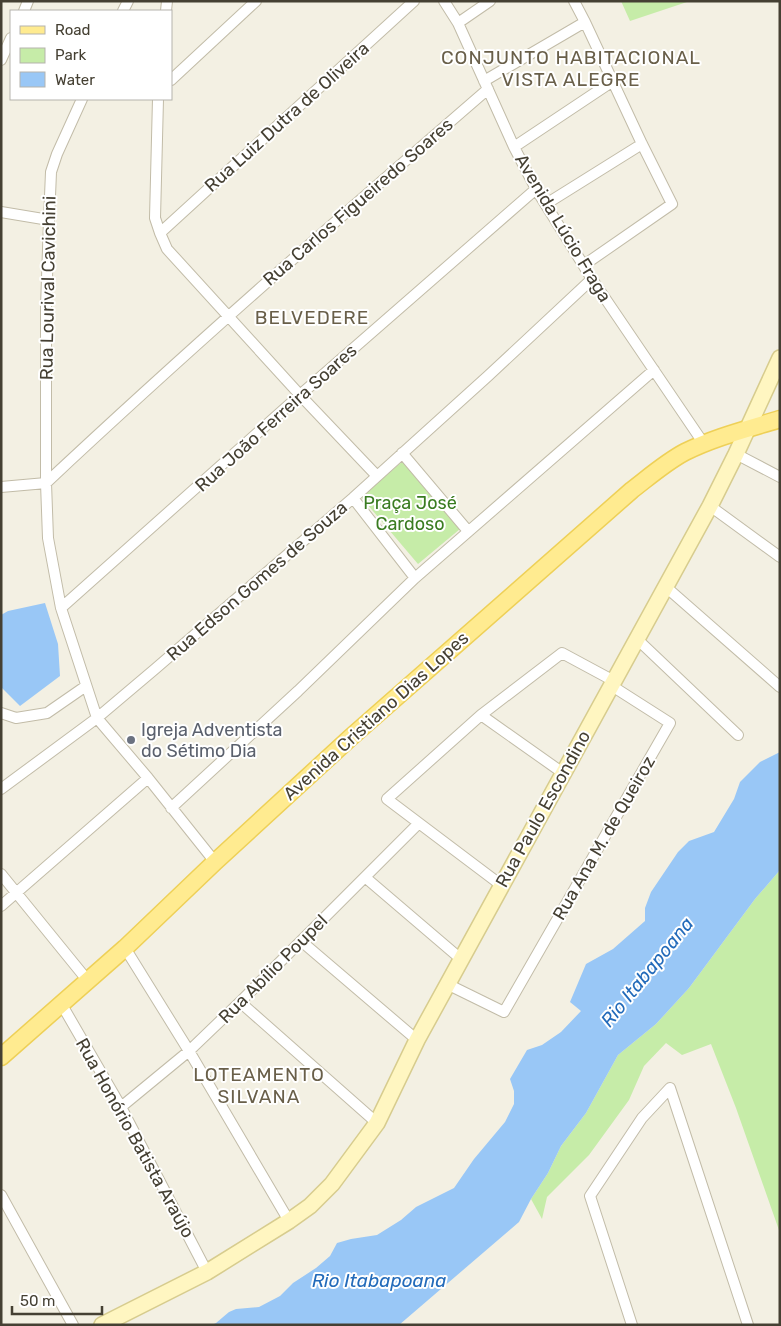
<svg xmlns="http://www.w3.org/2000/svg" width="781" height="1326" font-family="Rubik,sans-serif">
<rect width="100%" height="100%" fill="#f3f0e3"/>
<path fill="#c6eca8" d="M 621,1 L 690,1 L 630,21 Z
M 403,461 L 460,529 L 418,564 L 361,497 Z
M 780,870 L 780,1233 L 736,1108 L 711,1044 L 682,1055 L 666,1043 L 644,1066 L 629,1100 L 589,1155 L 547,1197 L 542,1219 L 531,1199 L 548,1173 L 561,1146 L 586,1113 L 618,1055 L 656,1024 L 689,988 L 755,899 Z"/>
<path fill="#99c7f6" d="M 45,603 L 58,644 L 60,676 L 20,706 L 1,687 L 1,615 L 8,611 Z
M 780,752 L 780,870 L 755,899 L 689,988 L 656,1024 L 618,1055 L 586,1113 L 561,1146 L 548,1173 L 531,1199 L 519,1222 L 399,1325 L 212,1325 L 216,1323 L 229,1312 L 236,1309 L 259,1307 L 280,1296 L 293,1283 L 316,1268 L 330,1256 L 337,1243 L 351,1239 L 377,1235 L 401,1220 L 416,1207 L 454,1188 L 474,1159 L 505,1122 L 514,1104 L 514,1091 L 510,1079 L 527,1050 L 542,1045 L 561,1032 L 581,1011 L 570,1002 L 586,964 L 613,949 L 645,921 L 645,908 L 651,892 L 678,852 L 689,841 L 714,832 L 734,799 L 740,782 L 760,762 Z"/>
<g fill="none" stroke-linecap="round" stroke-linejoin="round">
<g stroke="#c2bca8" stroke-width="12">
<path id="minor" d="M 444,1 L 458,23 L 514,147 L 536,189 L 592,279 L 704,444
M 574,1 L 585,22 L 642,144 L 672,204 L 584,265
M 24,11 L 28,1
M 123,11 L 128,1
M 166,11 L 167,1
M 458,23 L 490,1
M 1,60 L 11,38
M 171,80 L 256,1
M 484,81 L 585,22
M 82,99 L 57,154 L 51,172 L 49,220 L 46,307 L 46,483 L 48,538 L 61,608 L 97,718 L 148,778 L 215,862
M 158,99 L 155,218 L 160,233 L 167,249 L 300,395 L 377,476
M 514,147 L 613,81
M 546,204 L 642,144
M 1,212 L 49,220
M 160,233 L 414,1
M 402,453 L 468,531
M 736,454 L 780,477
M 46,483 C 190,348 339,218 488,89
M 1,487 L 46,483
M 353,498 L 415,578
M 710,506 L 780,557
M 666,587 L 780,687
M 61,608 L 300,395 L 536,189
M 637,639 L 738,735
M 1,713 L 16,718 L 47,713 L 86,686
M 481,715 L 563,773
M 1,789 L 97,718 L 155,669 L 353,498 L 488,376 L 592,279
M 171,808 L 298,691 L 415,578 L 654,370
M 1,874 L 88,981
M 366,878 L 462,960
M 501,885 L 387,799 L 481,715 L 562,653 L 614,681
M 1,906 L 148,778
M 301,941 L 417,1040
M 125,948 L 189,1051 L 289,1221
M 449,985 L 504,1012 L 670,723 L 612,686
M 240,1002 L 377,1123
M 62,1005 L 121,1107 L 207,1272
M 121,1107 L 189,1051 L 240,1002 L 418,824
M 1,1195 L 73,1325
M 632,1325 L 590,1196 L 642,1118 L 670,1088 L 748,1325"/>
</g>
<g stroke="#d7cc8e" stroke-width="18">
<path id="secondary" d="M 102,1325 L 207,1272 L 289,1221 L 310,1206 L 332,1184 L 377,1123 L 417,1040 L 710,506 L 736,454 L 780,358"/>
</g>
<g stroke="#eed057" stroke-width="19">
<path id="primary" d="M 1,1057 L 125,948 L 215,862 L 350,738 L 632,490 C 649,477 666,462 685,452 C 715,437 748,429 780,419"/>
</g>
<use href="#minor" stroke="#fff" stroke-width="10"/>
<use href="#secondary" stroke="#fff6c1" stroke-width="15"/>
<use href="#primary" stroke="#ffeb90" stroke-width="16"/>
</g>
<circle fill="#6b7280" stroke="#fff" stroke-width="2" cx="131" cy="740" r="5"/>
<g text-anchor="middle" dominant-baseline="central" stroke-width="4" stroke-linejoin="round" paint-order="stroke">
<g font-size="18" fill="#454033" stroke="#fff">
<text transform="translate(287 117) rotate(-42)">Rua Luiz Dutra de Oliveira</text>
<text transform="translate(358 202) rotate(-41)">Rua Carlos Figueiredo Soares</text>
<text transform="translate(563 228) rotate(59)">Avenida Lúcio Fraga</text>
<text transform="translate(48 288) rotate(-89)">Rua Lourival Cavichini</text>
<text transform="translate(276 418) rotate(-42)">Rua João Ferreira Soares</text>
<text transform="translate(257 581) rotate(-41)">Rua Edson Gomes de Souza</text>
<text transform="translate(376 716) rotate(-42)">Avenida Cristiano Dias Lopes</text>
<text transform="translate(543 809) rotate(-61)">Rua Paulo Escondino</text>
<text transform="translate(604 838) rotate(-60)">Rua Ana M. de Queiroz</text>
<text transform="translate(273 969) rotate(-45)">Rua Abílio Poupel</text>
<text transform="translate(135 1138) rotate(61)">Rua Honório Batista Araújo</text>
</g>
<g font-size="18" fill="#3a7c21" stroke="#fff">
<text x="410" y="503">Praça José<tspan x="410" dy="21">Cardoso</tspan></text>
</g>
<g font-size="18" fill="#5b616d" stroke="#fff" text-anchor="start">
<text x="141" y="730">Igreja Adventista<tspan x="141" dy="21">do Sétimo Dia</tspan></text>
</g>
<g font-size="19" letter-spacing="1" fill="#695f49" stroke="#fff">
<text x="571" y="57">CONJUNTO HABITACIONAL<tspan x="571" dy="22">VISTA ALEGRE</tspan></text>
<text x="312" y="317">BELVEDERE</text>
<text x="259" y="1074">LOTEAMENTO<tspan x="259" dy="22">SILVANA</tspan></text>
</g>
<g font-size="19" font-style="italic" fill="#236bba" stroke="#fff">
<text transform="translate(647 972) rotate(-51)">Rio Itabapoana</text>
<text x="379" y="1280">Rio Itabapoana</text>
</g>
</g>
<rect width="781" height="1326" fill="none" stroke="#454033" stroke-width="5"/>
<rect x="10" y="10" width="162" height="90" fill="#ffffff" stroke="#b5b3ad"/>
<rect x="20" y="26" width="25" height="8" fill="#ffeb90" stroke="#b5b3ad"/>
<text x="55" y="35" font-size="15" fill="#454033">Road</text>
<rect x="20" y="48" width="25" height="15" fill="#c6eca8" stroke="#b5b3ad"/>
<text x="55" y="60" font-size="15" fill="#454033">Park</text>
<rect x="20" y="72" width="25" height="15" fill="#99c7f6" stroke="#b5b3ad"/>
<text x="55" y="85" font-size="15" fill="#454033">Water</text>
<path d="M12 1306v8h90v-8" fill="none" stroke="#454033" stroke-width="2.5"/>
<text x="20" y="1306" font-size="15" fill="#454033" stroke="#ffffff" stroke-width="4" paint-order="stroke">50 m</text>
</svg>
